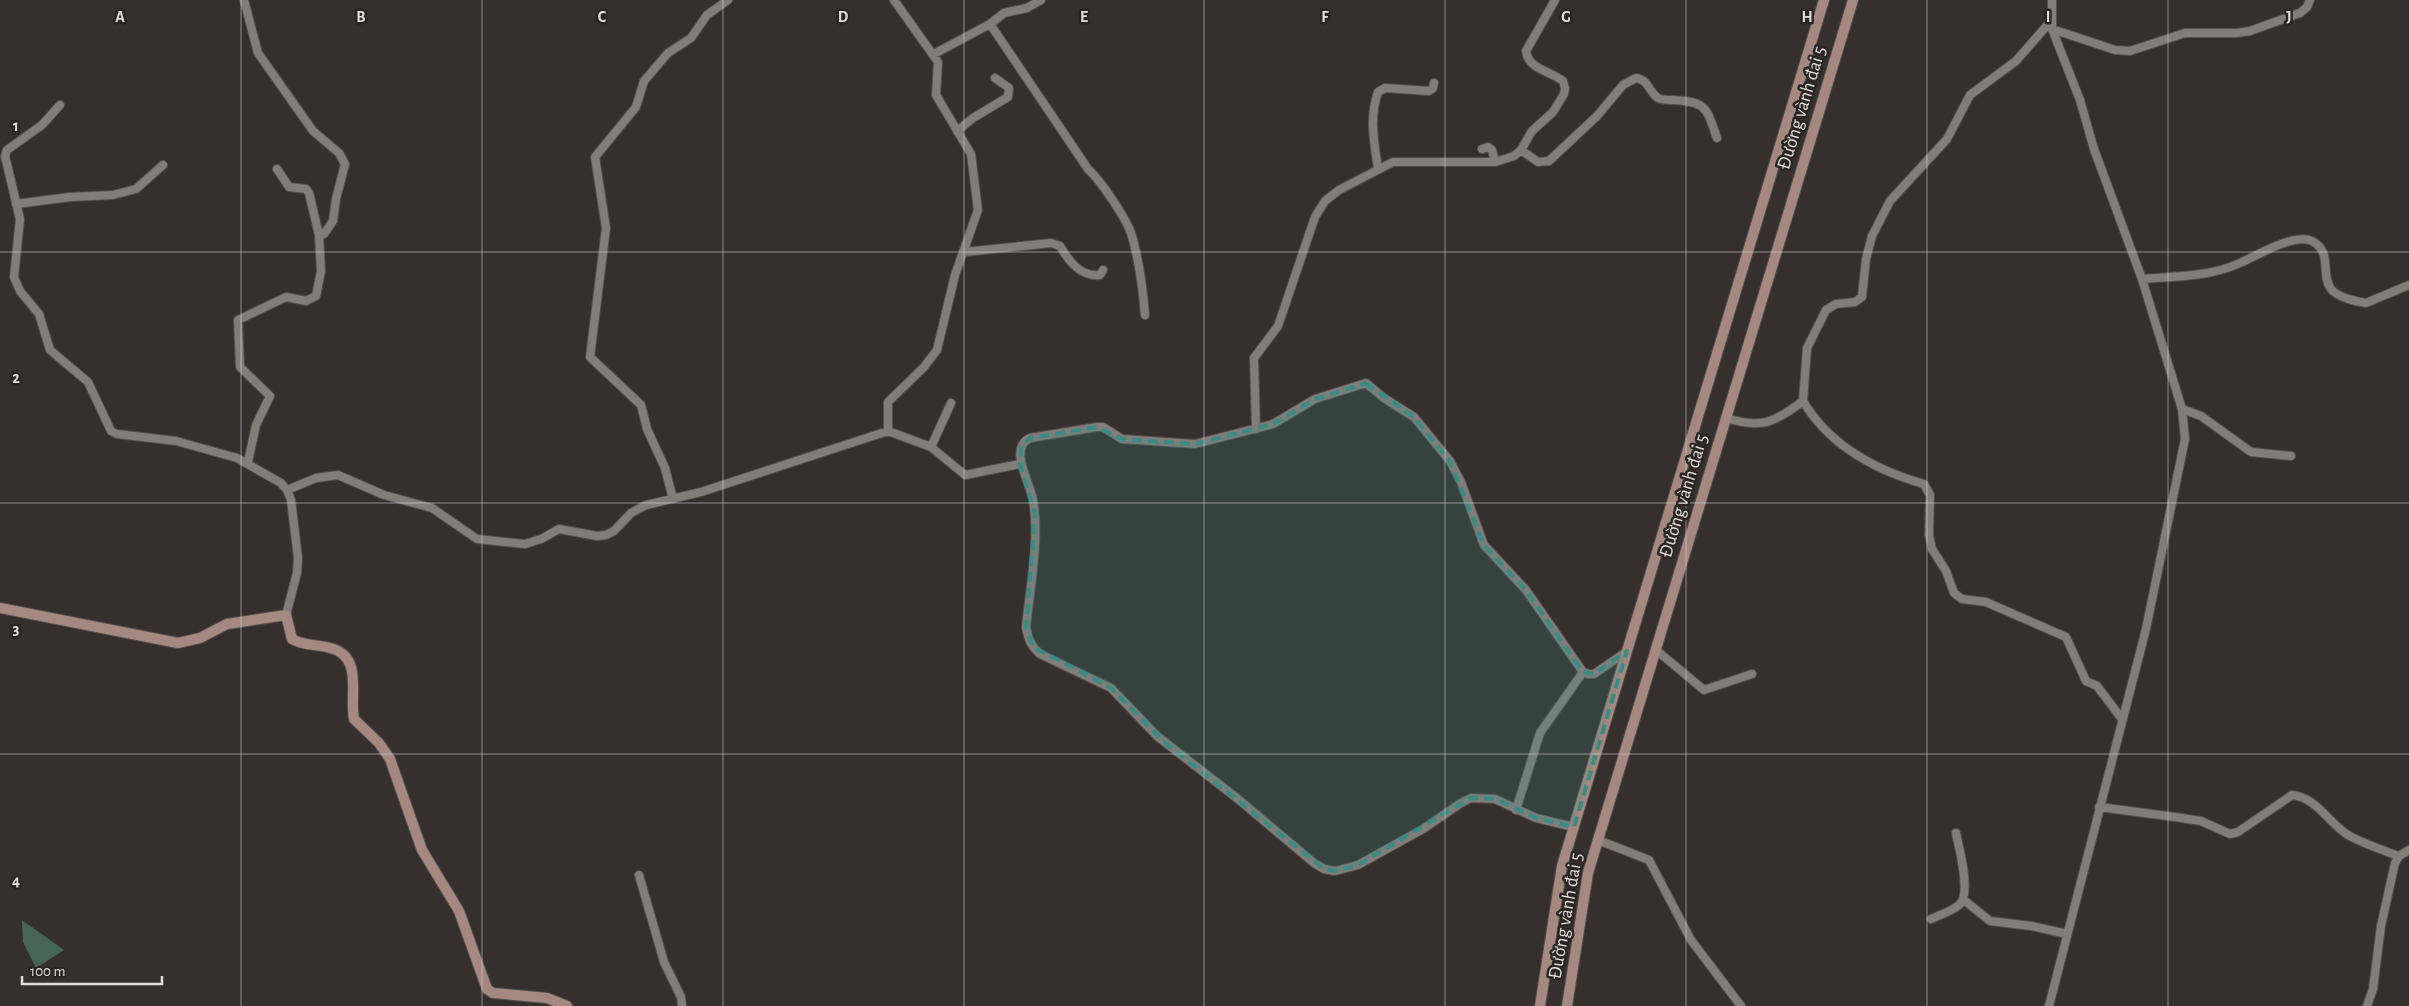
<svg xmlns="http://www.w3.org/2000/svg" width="2409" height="1006" font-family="'Alegreya Sans',sans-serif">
<rect width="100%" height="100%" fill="#35302e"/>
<path fill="#466555" d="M 22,920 L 64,950 L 36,968 L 23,942 Z"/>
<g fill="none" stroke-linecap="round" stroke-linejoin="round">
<g stroke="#544f4d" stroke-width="10">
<path id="street" d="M 244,0 L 258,53 L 313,131 L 339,153 L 345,164 L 336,199 L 333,221 L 324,234 L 319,235 L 321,271 L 316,296 L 306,301 L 286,297 L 238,320 L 240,367 L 270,396 L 256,425 L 248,462
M 990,24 L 1088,169 C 1101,181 1127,219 1132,236 C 1139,261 1143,290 1145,315
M 2052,29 L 2115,50 L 2130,51 L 2185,33 L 2237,33 L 2250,31 L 2300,13 L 2307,7 L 2310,0
M 934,54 L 990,24 L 1004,13 L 1027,8 L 1041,0
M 60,105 L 42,125 L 7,150 L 5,156 L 20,219 L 14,277 L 20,291 L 39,314 L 50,350 L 88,382 L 111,431 L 117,434 L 176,441 L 237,458 L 281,483 L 287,490 L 291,500 L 298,558 L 297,573 L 286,615
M 957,131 L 973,118 L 1008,97 L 1009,88 L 995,78
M 1482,149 L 1488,147 L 1492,150 L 1495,162
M 1521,150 L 1538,162 L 1549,161 L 1597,116 L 1623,85 L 1636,78 C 1649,80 1648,91 1658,98 C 1662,100 1668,100 1673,100 C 1707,102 1706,107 1717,138
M 277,169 L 289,187 L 306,189 L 309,193 L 319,235
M 1378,169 C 1374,141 1369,118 1378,92 L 1385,88 L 1429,91 L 1433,88 L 1434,83
M 16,204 L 70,197 L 113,195 L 136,189 L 163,165
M 964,252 L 1051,243 L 1060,246 C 1069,261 1080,277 1100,275 L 1103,270
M 2142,279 C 2175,276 2210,277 2240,263 C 2258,255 2294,233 2312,241 C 2333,252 2320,274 2331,289 C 2337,297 2357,302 2366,303 L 2409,285
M 1803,401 C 1829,445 1875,470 1924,484 L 1930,495 L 1929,535 L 1932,549 L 1946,571 L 1954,593 L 1962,599 L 1986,602 L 2066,637 L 2086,681 L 2097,686 L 2122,719
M 2182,409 L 2201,416 L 2251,452 L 2291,456
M 1726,418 C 1761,429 1774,423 1803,401 L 1807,348 L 1826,310 L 1836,304 L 1855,302 L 1862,297 L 1866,259 L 1872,236 L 1890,201 L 1947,139 L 1970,95 L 2016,61 L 2050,22
M 1256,429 L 1254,358 L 1278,326 L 1315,217 L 1325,201 L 1339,190 L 1393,162 L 1495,162 L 1514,156 L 1521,150 L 1532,131 L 1553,112 L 1564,94 L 1565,88 L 1563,81 C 1550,71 1528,69 1526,51 L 1555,0
M 888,431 L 888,402 L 924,367 L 937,350 L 955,275 L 978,210 L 971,154 L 936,95 L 938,62 L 894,0
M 931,447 L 951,403
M 287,490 L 316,478 L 338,475 L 384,495 L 432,508 L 477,539 L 525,544 L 541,539 L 559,529 L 597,536 L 606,535 L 614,531 L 631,513 L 646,505 L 701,492 L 888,431 L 931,447 L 965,475 L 1020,464
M 673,499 L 665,468 L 647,429 L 641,405 L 590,357 L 606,228 L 595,157 L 636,107 L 644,81 L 668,53 L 691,38 L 707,15 L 728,0
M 1656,650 L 1704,690 L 1752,674
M 2099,807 L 2175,817 L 2201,821 L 2230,834 L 2238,832 L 2292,795 C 2316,797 2329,823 2348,835 C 2364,844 2382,850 2399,856
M 1516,810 L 1540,733 L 1583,672
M 1574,827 L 1536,818 L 1495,799 L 1471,798 L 1461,803 L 1423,829 L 1358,865 L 1335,871 L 1324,869 L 1314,863 L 1238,799 L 1157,736 L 1111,688 L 1040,654 C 1031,646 1028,639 1026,627 C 1030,588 1040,538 1033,500 C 1030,482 1008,448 1030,438 L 1097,427 L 1103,427 L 1122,439 L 1195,444 L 1273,424 L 1315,399 L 1366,383 L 1384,398 L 1414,417 L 1450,461 L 1461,482 L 1484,545 L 1526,590 L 1583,672 L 1588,674 L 1594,674 L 1626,652
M 1598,840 L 1649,860 L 1691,940 L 1741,1006
M 639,875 L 664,962 L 681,997 L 682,1006
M 1964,900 L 1990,921 L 2031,926 L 2067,934
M 1931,919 C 1940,915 1952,911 1959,905 C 1972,895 1959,848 1956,833
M 2049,1006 L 2146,629 L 2185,439 L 2182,409 L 2142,279 L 2094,149 L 2080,100 L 2052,29 L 2052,0
M 2367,1006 L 2373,989 L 2381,926 L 2395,863 L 2399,856 L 2409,850"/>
</g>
<g stroke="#544f4d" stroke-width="12">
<path id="secondary" d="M 0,608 L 178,643 L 200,638 L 227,624 L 286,615 L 292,639 C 303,646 317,644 330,648 C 364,656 349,695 354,719 L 379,743 L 390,759 L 422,850 L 459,911 L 487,989 L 493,993 L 547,998 L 567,1006
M 1540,1006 L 1562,866 L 1824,0
M 1567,1006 L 1588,873 L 1853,0"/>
</g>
<use href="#street" stroke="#837d7a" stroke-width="8"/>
<use href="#secondary" stroke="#a5887f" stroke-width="10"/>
</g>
<path fill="#398b84" fill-opacity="0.2" stroke="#398b84" stroke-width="4" stroke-dasharray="10 6" stroke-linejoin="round" d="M 1366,383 L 1414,417 L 1450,461 L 1484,545 L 1526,590 L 1583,672 L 1594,674 L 1627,651 L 1574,827 L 1536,818 L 1495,799 L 1471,798 L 1358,865 L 1335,871 L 1324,869 L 1164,742 L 1111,688 L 1033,647 L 1026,627 L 1035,514 L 1020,464 L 1021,446 L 1030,438 L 1097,427 L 1122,439 L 1195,444 L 1273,424 L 1315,399 Z"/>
<path fill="none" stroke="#e0dddb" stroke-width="1" stroke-opacity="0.55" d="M 241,0 L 241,1006M 482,0 L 482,1006M 723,0 L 723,1006M 964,0 L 964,1006M 1204,0 L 1204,1006M 1445,0 L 1445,1006M 1686,0 L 1686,1006M 1927,0 L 1927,1006M 2168,0 L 2168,1006M 0,252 L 2409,252M 0,503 L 2409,503M 0,754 L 2409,754"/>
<g text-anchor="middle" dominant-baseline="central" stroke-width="5" stroke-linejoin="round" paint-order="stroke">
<g font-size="19" fill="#e0dddb" stroke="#2b2624">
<text transform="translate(1802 108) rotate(-73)">Đường vành đai 5</text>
<text transform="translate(1684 496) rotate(-73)">Đường vành đai 5</text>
<text transform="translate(1566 916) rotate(-80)">Đường vành đai 5</text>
</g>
</g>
<g font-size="16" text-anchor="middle" font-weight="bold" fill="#e0dddb" stroke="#2b2624" stroke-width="5" stroke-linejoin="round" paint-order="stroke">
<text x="120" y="22">A</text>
<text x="361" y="22">B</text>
<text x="602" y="22">C</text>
<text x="843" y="22">D</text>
<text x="1084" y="22">E</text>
<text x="1325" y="22">F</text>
<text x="1566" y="22">G</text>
<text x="1807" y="22">H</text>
<text x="2048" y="22">I</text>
<text x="2289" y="22">J</text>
<text x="16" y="131">1</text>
<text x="16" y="383">2</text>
<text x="16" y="634">3</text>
<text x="16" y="886">4</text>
</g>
<path d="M22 976v8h140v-8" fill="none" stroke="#e0dddb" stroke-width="2.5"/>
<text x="30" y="976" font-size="15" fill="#e0dddb" stroke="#2b2624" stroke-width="4" paint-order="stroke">100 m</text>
</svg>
